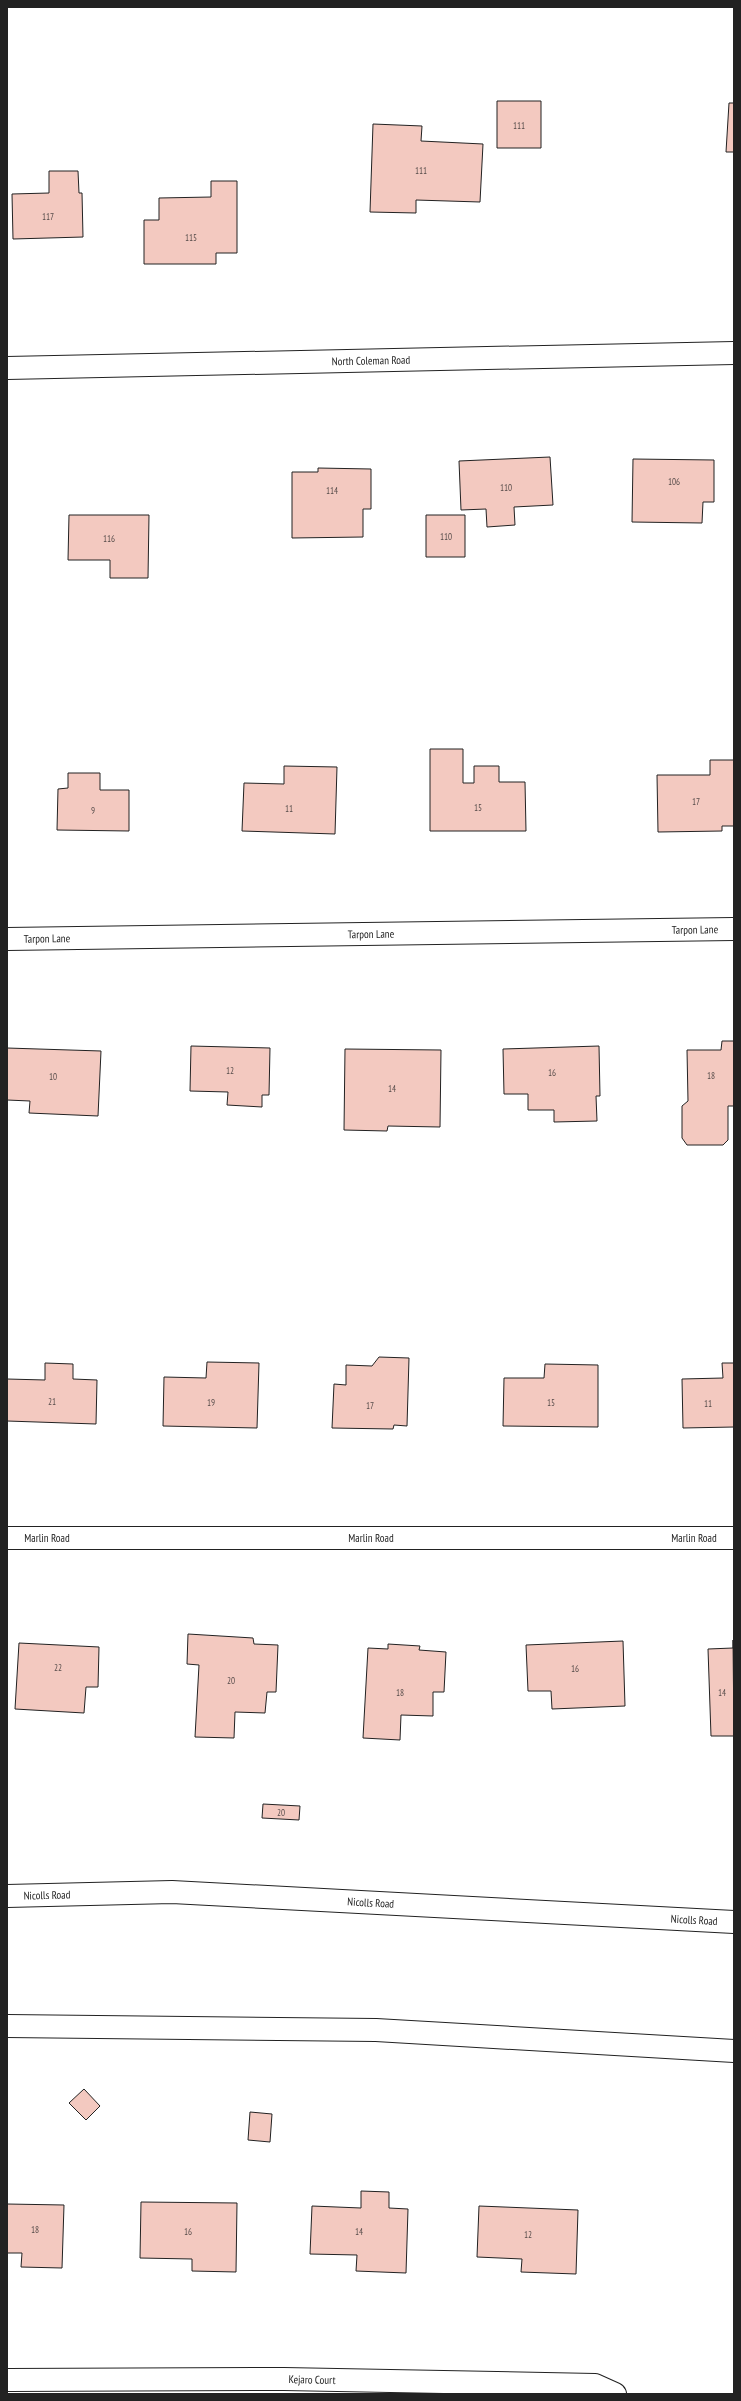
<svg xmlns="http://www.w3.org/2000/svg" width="741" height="2401" font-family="'PT Sans Narrow',sans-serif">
<rect width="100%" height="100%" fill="#fff"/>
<path fill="#f3c9c0" stroke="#222" d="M 497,101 L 541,101 L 541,148 L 497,148 Z
M 729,103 L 734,103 L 734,152 L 726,152 Z
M 373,124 L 422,126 L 421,141 L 483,144 L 480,202 L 416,200 L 416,213 L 370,212 Z
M 49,171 L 78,171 L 79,193 L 82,193 L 83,237 L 13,239 L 12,194 L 49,193 Z
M 211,181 L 237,181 L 237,253 L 216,253 L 216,264 L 144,264 L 144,220 L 159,220 L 159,198 L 211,197 Z
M 550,457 L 553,505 L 514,507 L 515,525 L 487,527 L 486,509 L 461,510 L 459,461 Z
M 633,459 L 714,460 L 714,502 L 703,502 L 702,523 L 632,522 Z
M 318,468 L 371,469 L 371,509 L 363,509 L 363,537 L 292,538 L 292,472 L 318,472 Z
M 69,515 L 149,515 L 148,578 L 110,578 L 110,560 L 68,560 Z
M 426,515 L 465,515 L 465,557 L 426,557 Z
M 430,749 L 463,749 L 463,783 L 474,783 L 474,766 L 499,766 L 499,782 L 525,782 L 526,831 L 430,831 Z
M 710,760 L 734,760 L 734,826 L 722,826 L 722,831 L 658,832 L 657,775 L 710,775 Z
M 284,766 L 337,767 L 335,834 L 242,831 L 244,783 L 284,784 Z
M 68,773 L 100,773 L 100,790 L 129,790 L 129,831 L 57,830 L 58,789 L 68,788 Z
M 722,1041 L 734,1041 L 734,1106 L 728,1106 L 728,1140 L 723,1145 L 687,1145 L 682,1138 L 682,1106 L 688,1101 L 687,1050 L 721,1050 Z
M 191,1046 L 270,1048 L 269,1095 L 262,1095 L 262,1107 L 227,1105 L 228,1092 L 190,1091 Z
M 599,1046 L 600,1096 L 596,1096 L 597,1121 L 554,1122 L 554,1110 L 528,1110 L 528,1094 L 504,1094 L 503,1049 Z
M 7,1048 L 101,1051 L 98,1116 L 29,1113 L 30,1101 L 7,1100 Z
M 345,1049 L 441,1050 L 440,1127 L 388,1126 L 387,1131 L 344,1130 Z
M 379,1357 L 409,1358 L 407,1426 L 394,1425 L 393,1429 L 332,1428 L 334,1384 L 346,1385 L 346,1365 L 372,1366 Z
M 207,1362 L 259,1363 L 257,1428 L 163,1426 L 164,1377 L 206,1378 Z
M 45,1363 L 73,1364 L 73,1379 L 97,1380 L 96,1424 L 7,1421 L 7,1379 L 45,1380 Z
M 722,1363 L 734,1363 L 734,1427 L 683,1428 L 682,1379 L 723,1378 Z
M 545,1364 L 598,1365 L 598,1427 L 503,1426 L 504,1378 L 544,1378 Z
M 188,1634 L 253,1638 L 254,1644 L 278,1645 L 276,1692 L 267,1692 L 265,1713 L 235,1712 L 234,1738 L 195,1737 L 199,1665 L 187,1664 Z
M 733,1640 L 734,1736 L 711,1736 L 708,1649 L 733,1648 Z
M 623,1641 L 625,1706 L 552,1709 L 551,1691 L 528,1691 L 526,1645 Z
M 19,1643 L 99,1647 L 98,1687 L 86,1687 L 84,1713 L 15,1709 Z
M 388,1644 L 420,1646 L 419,1650 L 446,1652 L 444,1692 L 433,1692 L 433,1716 L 401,1715 L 400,1740 L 363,1738 L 368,1648 L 388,1649 Z
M 263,1804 L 300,1806 L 299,1820 L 262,1818 Z
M 84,2089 L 100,2106 L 86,2120 L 69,2103 Z
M 250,2112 L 272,2114 L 270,2142 L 248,2140 Z
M 361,2191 L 389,2192 L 389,2208 L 408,2209 L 406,2273 L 356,2271 L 357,2255 L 310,2254 L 312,2206 L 361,2208 Z
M 141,2202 L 237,2203 L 236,2272 L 192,2271 L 192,2259 L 140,2258 Z
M 7,2204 L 64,2205 L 62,2268 L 21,2267 L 22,2253 L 7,2253 Z
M 479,2206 L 578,2210 L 576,2274 L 521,2272 L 522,2259 L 477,2257 Z"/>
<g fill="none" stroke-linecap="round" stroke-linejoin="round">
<g stroke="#222" stroke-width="24">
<g id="minor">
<path id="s1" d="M 7,368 L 734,353"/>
<path id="s2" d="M 7,939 L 734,929"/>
<path id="s3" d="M 7,1538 L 734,1538"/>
<path id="s4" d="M 7,2380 L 284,2379 L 595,2385 L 615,2394"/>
</g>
</g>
<g stroke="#222" stroke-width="24">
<g id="trunk">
<path id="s5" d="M 7,1896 L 172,1892 L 734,1922"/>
<path d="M 7,2026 L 376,2030 L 734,2051"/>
</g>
</g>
<use href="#minor" stroke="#fff" stroke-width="22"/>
<use href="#trunk" stroke="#fff" stroke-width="22"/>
</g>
<g text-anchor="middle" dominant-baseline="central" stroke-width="3" stroke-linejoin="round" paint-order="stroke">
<g font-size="9" fill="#564c4a">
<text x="519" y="125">111</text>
<text x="421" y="170">111</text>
<text x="48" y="216">117</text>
<text x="191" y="237">115</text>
<text x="674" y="481">106</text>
<text x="506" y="487">110</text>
<text x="332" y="490">114</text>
<text x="446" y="536">110</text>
<text x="109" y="538">116</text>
<text x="696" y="801">17</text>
<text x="478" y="807">15</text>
<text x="289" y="808">11</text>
<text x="93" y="810">9</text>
<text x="230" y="1070">12</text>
<text x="552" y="1072">16</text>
<text x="711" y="1075">18</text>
<text x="53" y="1076">10</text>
<text x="392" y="1088">14</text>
<text x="52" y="1401">21</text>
<text x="211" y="1402">19</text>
<text x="551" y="1402">15</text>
<text x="708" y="1403">11</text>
<text x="370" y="1405">17</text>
<text x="58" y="1667">22</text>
<text x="575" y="1668">16</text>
<text x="231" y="1680">20</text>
<text x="400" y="1692">18</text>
<text x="722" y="1692">14</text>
<text x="281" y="1812">20</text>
<text x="35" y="2229">18</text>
<text x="188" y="2231">16</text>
<text x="359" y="2231">14</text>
<text x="528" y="2234">12</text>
</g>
<g font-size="11" fill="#222" stroke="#fff">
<text stroke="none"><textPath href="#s1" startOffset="364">North Coleman Road</textPath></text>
<text stroke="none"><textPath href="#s2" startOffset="688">Tarpon Lane</textPath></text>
<text stroke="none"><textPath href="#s2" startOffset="364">Tarpon Lane</textPath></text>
<text stroke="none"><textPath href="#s2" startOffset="40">Tarpon Lane</textPath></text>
<text stroke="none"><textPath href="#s3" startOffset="40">Marlin Road</textPath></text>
<text stroke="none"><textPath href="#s3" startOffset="364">Marlin Road</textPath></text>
<text stroke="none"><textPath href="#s3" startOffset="687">Marlin Road</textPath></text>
<text stroke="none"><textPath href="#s5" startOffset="40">Nicolls Road</textPath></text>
<text stroke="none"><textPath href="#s5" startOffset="364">Nicolls Road</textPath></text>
<text stroke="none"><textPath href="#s5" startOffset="688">Nicolls Road</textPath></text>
<text stroke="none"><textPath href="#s4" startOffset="305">Kejaro Court</textPath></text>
</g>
</g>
<rect width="741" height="2401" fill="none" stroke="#222222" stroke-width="16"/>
</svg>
